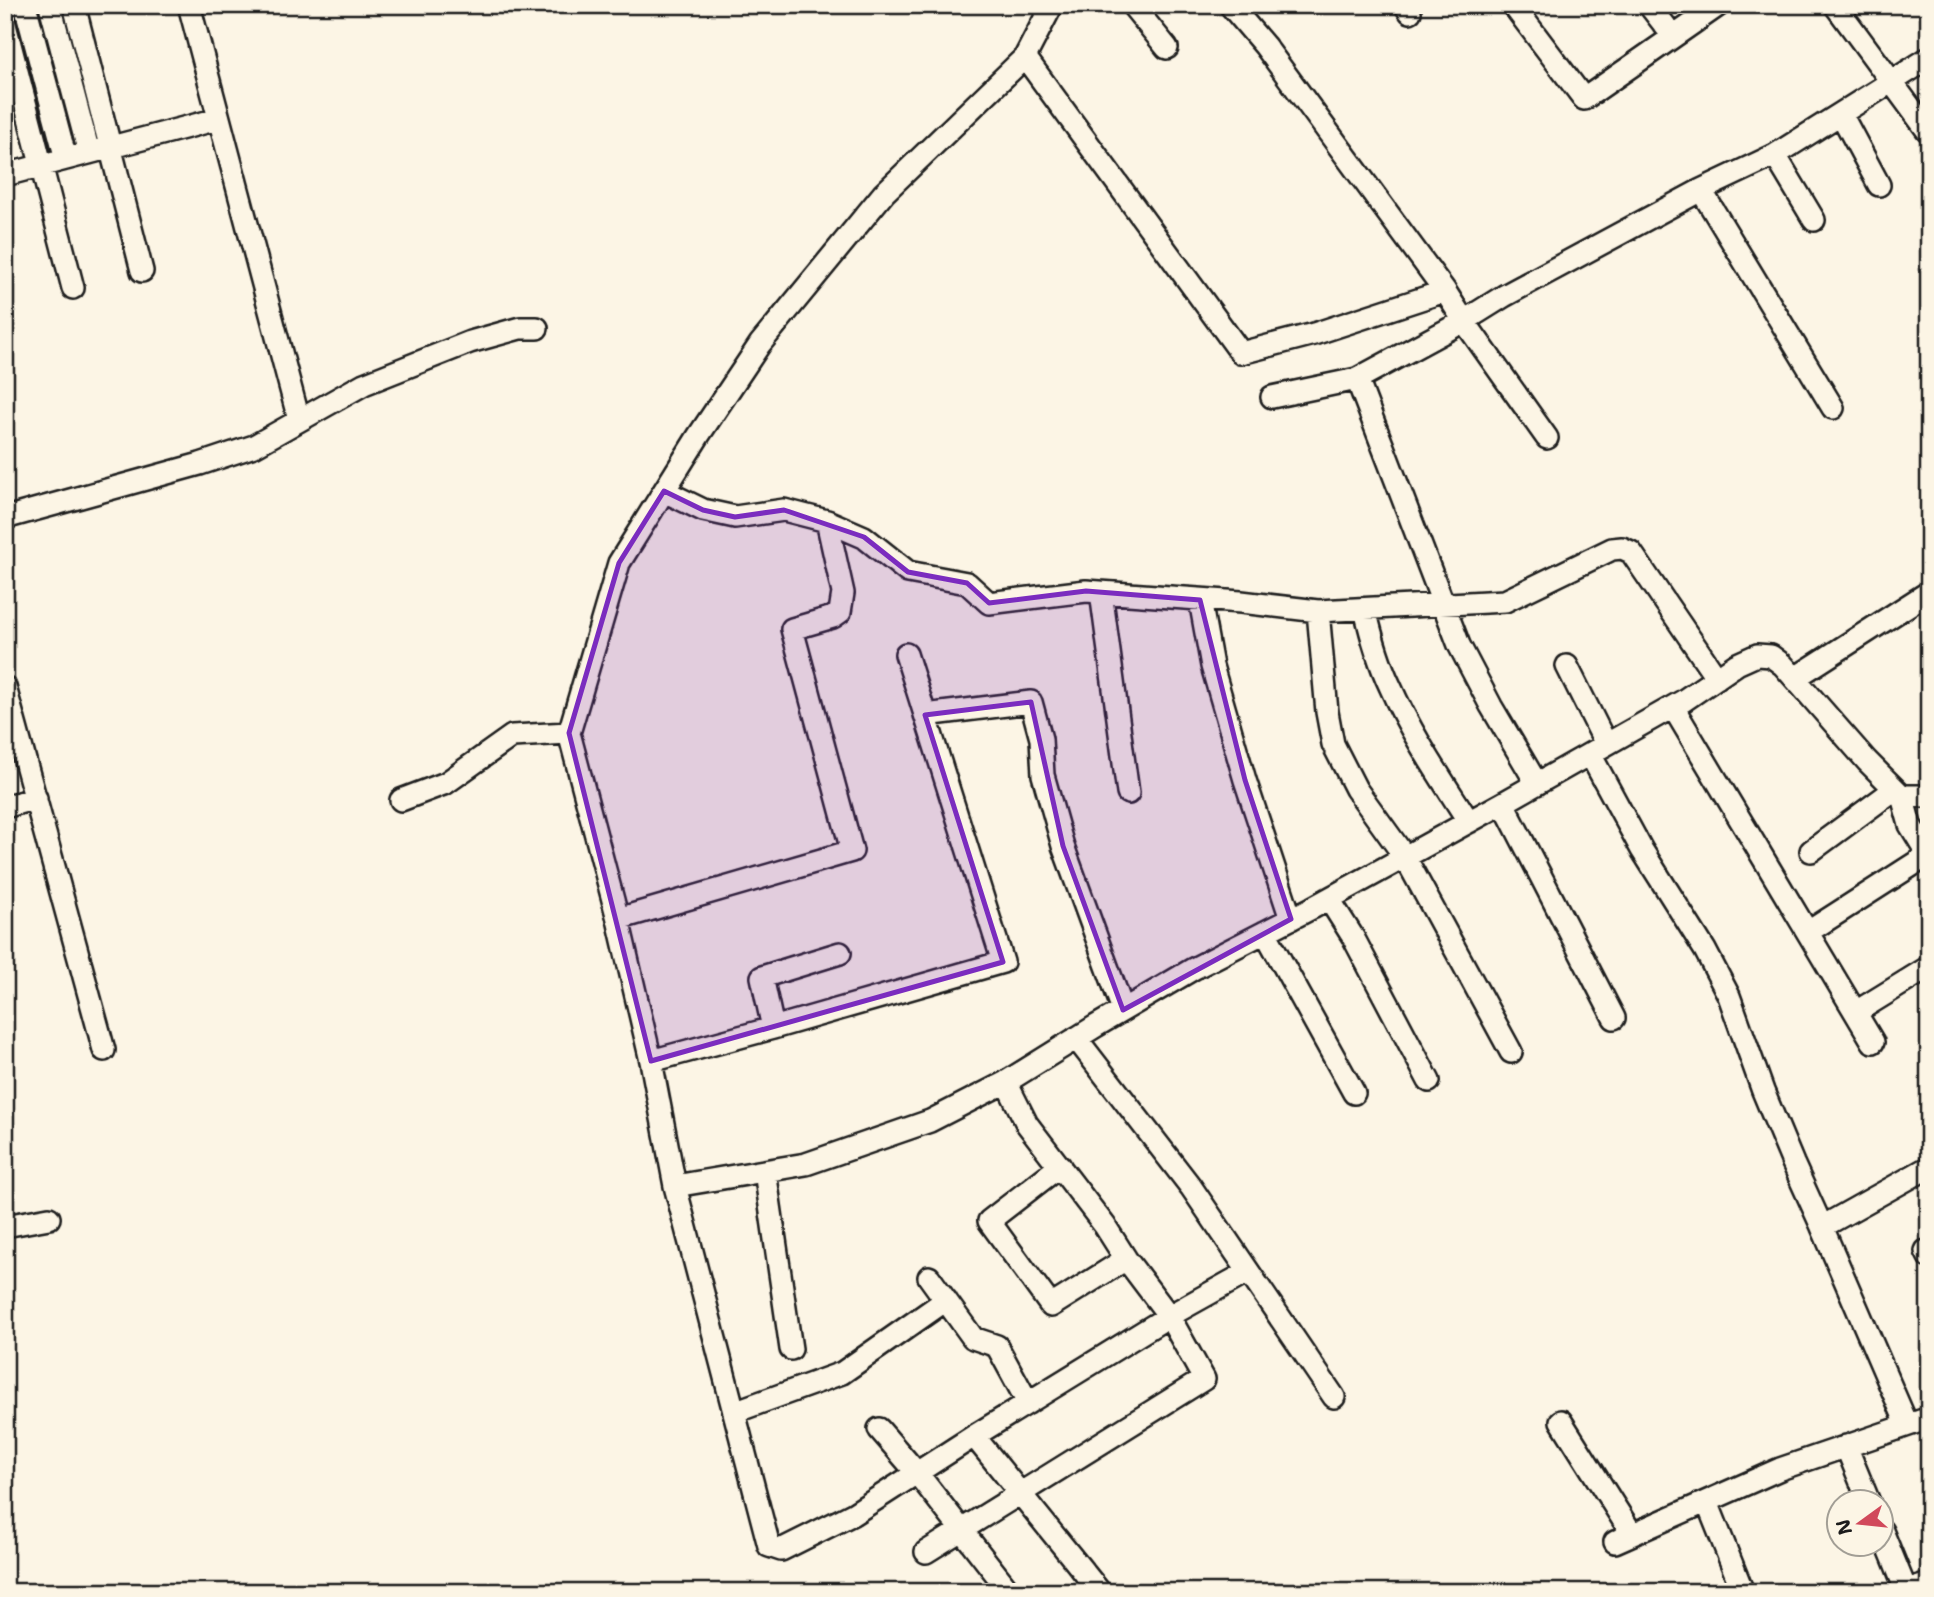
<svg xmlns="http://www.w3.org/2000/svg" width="1934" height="1597" font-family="'Shantell Sans',sans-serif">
<rect width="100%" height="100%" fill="#fcf5e5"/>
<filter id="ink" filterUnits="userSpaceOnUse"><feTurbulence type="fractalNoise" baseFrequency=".0143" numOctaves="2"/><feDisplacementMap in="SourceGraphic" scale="14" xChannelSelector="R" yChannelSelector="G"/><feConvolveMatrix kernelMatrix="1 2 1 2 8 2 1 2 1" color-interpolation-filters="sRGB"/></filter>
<g filter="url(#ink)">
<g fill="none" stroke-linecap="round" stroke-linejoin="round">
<g stroke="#1c1c1c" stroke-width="26">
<path id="minor" d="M 25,5 L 66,159
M 50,5 L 89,153
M 74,5 L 142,271
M 189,5 L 299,420
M 1052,5 L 1025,57 L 884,193 L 760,344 L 699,435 L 619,563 L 569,733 L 618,919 L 651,1061 L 675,1186 L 769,1546 L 781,1550 L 853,1514 L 974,1436 L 1169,1316 L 1248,1272
M 1132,5 L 1167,48
M 1230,5 L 1265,46 L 1445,291 L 1464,321 L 1547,438
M 1405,5 L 1410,12
M 1513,5 L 1584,99 L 1719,5
M 1649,5 L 1673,36
M 1835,5 L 1927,130
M 5,25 L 73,288
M 1025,57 L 1241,353 L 1314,334 L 1445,291
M 1841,114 L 1879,185
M 1775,155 L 1814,220
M 5,175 L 218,119
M 1701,190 L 1833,408
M 1357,379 L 1459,645 L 1491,706 L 1537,784
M 1272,397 L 1357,379 L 1464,321 L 1504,296 L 1701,190 L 1775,155 L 1929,58
M 664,491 L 703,510 L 735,517 L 784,510 L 827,521 L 864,537 L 908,572 L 967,583 L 989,603 L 1086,591 L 1241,602 L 1318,611 L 1505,601 L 1612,549 L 1622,548 L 1631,552 L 1717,678
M 5,518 L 200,464 L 254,446 L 364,384 L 470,342 L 520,328 L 537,328
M 1101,592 L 1128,793
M 1200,600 L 1212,666 L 1245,780 L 1291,919
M 1365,609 C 1371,635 1378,661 1390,686 C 1411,734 1441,778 1469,822
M 1318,611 L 1327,712 L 1333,744 L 1356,789 L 1405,857 L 1511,1052
M 1567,666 L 1606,744
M 1795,678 L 1929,592
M 5,687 L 104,1050
M 1673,707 L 1873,1042
M 925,715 L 1031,702 L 1041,739 L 1043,775 L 1063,846 L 1123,1010
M 1590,754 L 1642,850 L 1705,950 L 1729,996 L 1763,1091 L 1793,1163 L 1822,1227
M 1902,796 L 1910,825 L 1929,856
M 401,800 L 446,783 L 512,736 L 569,733
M 1503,803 L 1614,1018
M 5,807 L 36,798
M 1811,851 L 1895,789
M 1329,899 L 1353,937 L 1429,1081
M 618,919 L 852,851 L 792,629 L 833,617 L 840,612 L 843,593 L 827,521
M 1265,932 L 1354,1093
M 1808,932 L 1928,855
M 1856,1012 L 1929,967
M 773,1028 L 762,977 L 840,953
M 1076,1038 L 1191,1187 L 1334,1397
M 651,1061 L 773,1028 L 1003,962 L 906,654
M 1060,1166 L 989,1221 L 1051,1306 L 1126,1259
M 765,1171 L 791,1349
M 675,1186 L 806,1164 L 930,1121 L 1006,1082 L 1096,1026 L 1193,969 L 1312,908 L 1503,803 L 1683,701 L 1737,664 L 1757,655 L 1771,656 L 1783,665 L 1867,761 L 1902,796 L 1929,796
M 5,1226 L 49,1218
M 1926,1251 L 1929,1257
M 929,1277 L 973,1338 L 997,1346 L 1028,1403
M 734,1412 L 842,1373 L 946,1300
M 1561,1421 L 1632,1534
M 1907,1424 L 1822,1227 L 1929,1167
M 879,1429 L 917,1473 L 1010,1592
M 974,1436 L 1100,1592
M 1846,1446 L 1869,1502
M 1707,1502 L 1743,1592
M 1882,1531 L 1906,1590 L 1929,1583
M 1615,1542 L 1780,1469 L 1929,1418
M 926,1552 L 1204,1379 L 1169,1316 L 1126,1259 L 1105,1226 L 1027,1124 L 1006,1082"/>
</g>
<use href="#minor" stroke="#fcf5e5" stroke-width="21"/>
</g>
</g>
<path fill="#7b2cbf" fill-opacity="0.2" stroke="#7b2cbf" stroke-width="5" stroke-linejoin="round" d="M 664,491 L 703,510 L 735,517 L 784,510 L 864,537 L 908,572 L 967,583 L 989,603 L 1086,591 L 1200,600 L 1245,780 L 1291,919 L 1123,1010 L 1063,846 L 1031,702 L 925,715 L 1003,962 L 651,1061 L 569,733 L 619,563 Z"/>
<rect width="1934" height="1597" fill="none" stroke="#fcf5e5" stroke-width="28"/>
<rect x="14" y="14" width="1906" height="1569" fill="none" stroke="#1c1c1c" stroke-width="2.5" filter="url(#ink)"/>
<g transform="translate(1860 1523) rotate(255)"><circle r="33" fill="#fcf5e5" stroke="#a29e95" stroke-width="2"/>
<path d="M0-5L12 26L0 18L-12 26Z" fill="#d1495b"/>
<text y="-10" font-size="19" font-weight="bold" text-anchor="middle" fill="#1c1c1c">N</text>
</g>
</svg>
